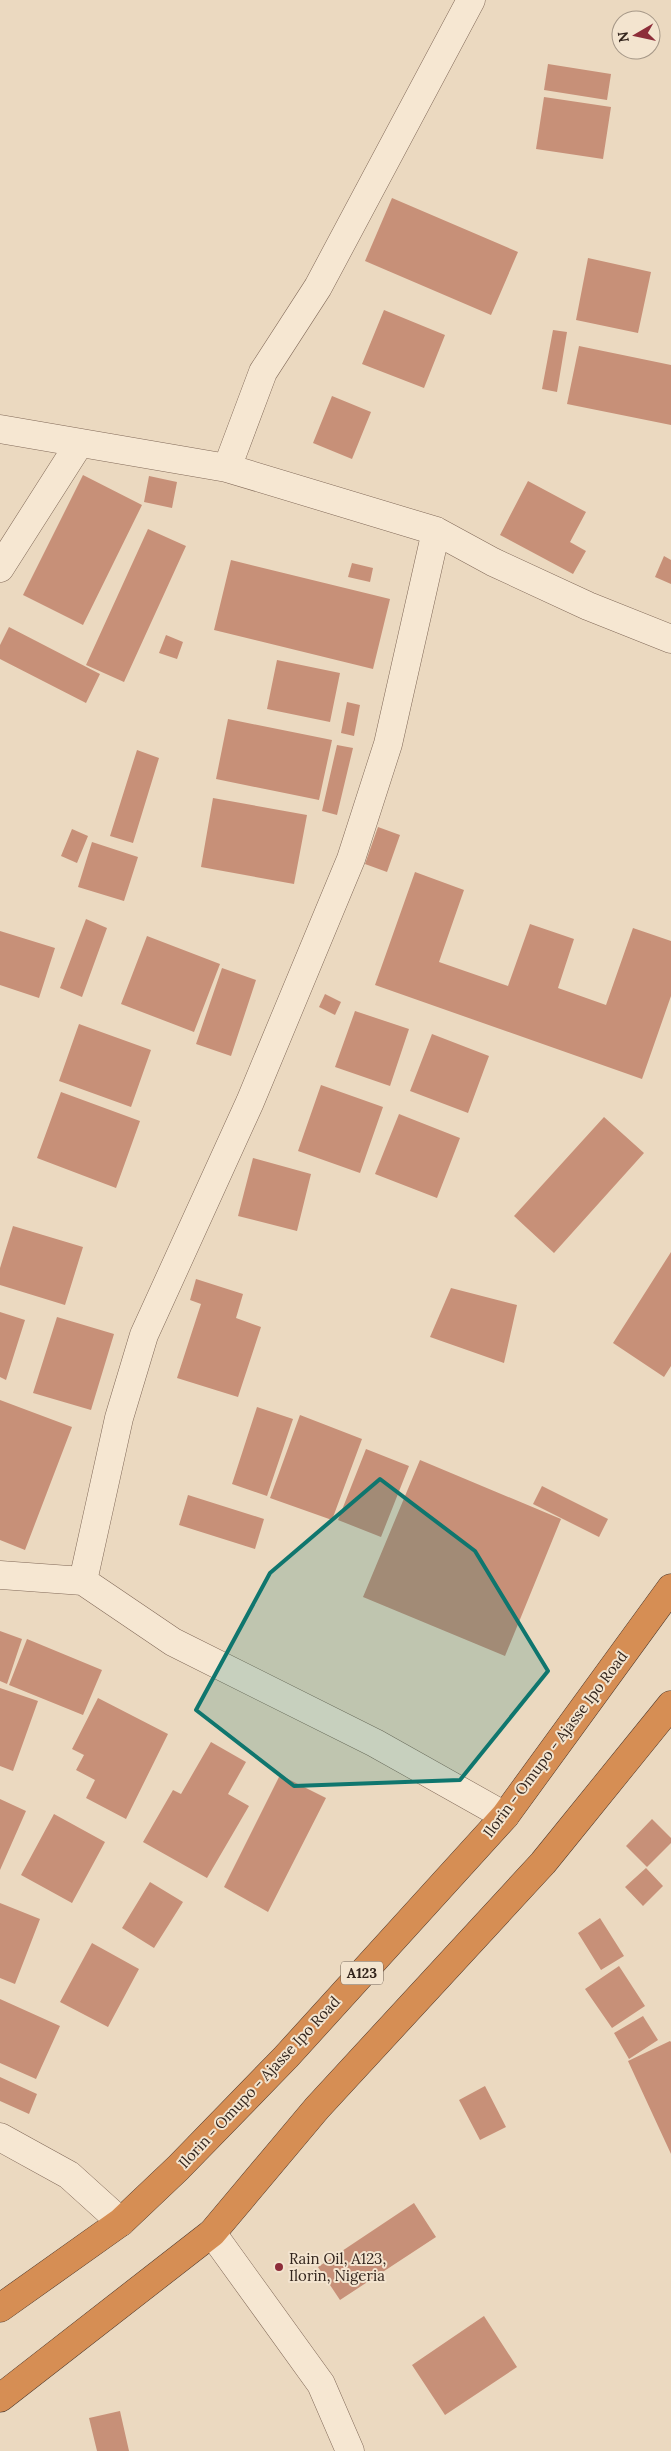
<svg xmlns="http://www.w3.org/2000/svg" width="671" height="2451" font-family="Lora,serif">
<rect width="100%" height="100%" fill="#ebd9c0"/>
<path fill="#c79078" d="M 548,64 L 611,74 L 607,100 L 544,90 Z
M 544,97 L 611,107 L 603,159 L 536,149 Z
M 392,198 L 518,252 L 491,315 L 365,261 Z
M 588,258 L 651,272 L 638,333 L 576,320 Z
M 384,310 L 445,335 L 424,388 L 362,364 Z
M 553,330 L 567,332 L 557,392 L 542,389 Z
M 579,346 L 671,365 L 671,425 L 567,404 Z
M 332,396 L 371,412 L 352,459 L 313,443 Z
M 83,475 L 142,505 L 83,625 L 23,595 Z
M 149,476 L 177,482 L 172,508 L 144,502 Z
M 528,481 L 586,512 L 570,542 L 586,551 L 573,574 L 500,535 Z
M 148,529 L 186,546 L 124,682 L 86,665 Z
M 664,556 L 671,560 L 671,584 L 655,577 Z
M 231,560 L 390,599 L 373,669 L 214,630 Z
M 352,563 L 373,568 L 370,582 L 348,577 Z
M 9,627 L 100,674 L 86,703 L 0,659 L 0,645 Z
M 166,635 L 183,642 L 177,659 L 159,653 Z
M 277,660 L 340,673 L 330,722 L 267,709 Z
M 347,702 L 360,705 L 354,736 L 341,733 Z
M 228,719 L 332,740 L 319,800 L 216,779 Z
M 337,745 L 353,748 L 337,815 L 322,811 Z
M 137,750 L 159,758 L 133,843 L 110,836 Z
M 213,798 L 307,815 L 294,884 L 201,867 Z
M 378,827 L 400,835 L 387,872 L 365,864 Z
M 72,829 L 88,836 L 77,863 L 61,856 Z
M 92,842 L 138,857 L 124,901 L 78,887 Z
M 415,872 L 464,890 L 439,962 L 508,986 L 530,924 L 574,939 L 558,988 L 606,1005 L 633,928 L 671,941 L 671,996 L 642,1079 L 375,985 Z
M 86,919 L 107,928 L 82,997 L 60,988 Z
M 0,931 L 55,948 L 39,998 L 0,985 Z
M 147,936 L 220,964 L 194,1032 L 121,1004 Z
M 222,968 L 256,980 L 231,1056 L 196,1044 Z
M 325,994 L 341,1002 L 335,1015 L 319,1007 Z
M 355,1011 L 409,1029 L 390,1086 L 335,1067 Z
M 79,1024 L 151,1050 L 131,1107 L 59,1081 Z
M 432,1034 L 489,1056 L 468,1113 L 410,1091 Z
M 321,1085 L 383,1107 L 360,1173 L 298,1151 Z
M 61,1092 L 140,1121 L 116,1188 L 37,1158 Z
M 399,1114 L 460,1138 L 437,1198 L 375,1174 Z
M 604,1117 L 644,1153 L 554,1253 L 514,1216 Z
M 253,1158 L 311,1174 L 297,1231 L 238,1216 Z
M 13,1226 L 83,1247 L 65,1305 L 0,1285 L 0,1268 Z
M 671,1252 L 671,1366 L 664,1377 L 613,1343 Z
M 196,1279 L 243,1294 L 236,1318 L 261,1327 L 238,1397 L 177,1378 L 201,1304 L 190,1300 Z
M 451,1288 L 517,1305 L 504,1363 L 430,1337 Z
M 0,1312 L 25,1320 L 6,1380 L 0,1377 Z
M 57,1317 L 114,1334 L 91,1410 L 33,1393 Z
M 0,1400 L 72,1427 L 25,1550 L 0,1540 Z
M 257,1407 L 293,1419 L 267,1496 L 232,1484 Z
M 300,1415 L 362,1439 L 332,1520 L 270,1498 Z
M 366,1449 L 409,1466 L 381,1537 L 338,1520 Z
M 420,1460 L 561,1519 L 505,1656 L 363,1597 Z
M 542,1486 L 608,1519 L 599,1537 L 533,1504 Z
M 188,1495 L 264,1519 L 255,1549 L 179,1525 Z
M 0,1631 L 22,1639 L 7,1684 L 0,1681 Z
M 27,1639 L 102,1670 L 83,1715 L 9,1685 Z
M 0,1688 L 38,1701 L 13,1771 L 0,1766 Z
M 98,1698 L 168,1734 L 126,1819 L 86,1798 L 95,1780 L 76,1770 L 84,1755 L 72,1749 Z
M 211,1742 L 246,1762 L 228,1794 L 249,1806 L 207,1878 L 143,1842 L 173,1790 L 181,1794 Z
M 280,1775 L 326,1798 L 268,1912 L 224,1887 Z
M 0,1799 L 26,1811 L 0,1870 Z
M 54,1814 L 105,1842 L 72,1903 L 21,1875 Z
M 652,1819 L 671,1838 L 671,1843 L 647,1867 L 626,1846 Z
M 646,1868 L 663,1886 L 643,1906 L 625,1887 Z
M 150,1882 L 183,1902 L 154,1948 L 122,1928 Z
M 0,1903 L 40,1919 L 15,1984 L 0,1978 Z
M 600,1918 L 624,1956 L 601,1970 L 578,1933 Z
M 92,1943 L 139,1969 L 108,2027 L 60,2002 Z
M 619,1966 L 645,2006 L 612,2028 L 585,1989 Z
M 0,1999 L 60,2026 L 36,2079 L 0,2063 Z
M 643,2016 L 658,2040 L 629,2059 L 614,2033 Z
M 670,2041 L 671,2042 L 671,2154 L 628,2061 Z
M 0,2077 L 37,2094 L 29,2114 L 0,2101 Z
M 485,2086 L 506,2127 L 480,2140 L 459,2100 Z
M 414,2203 L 436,2237 L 340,2300 L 318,2267 Z
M 484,2316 L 517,2367 L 445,2415 L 412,2365 Z
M 120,2411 L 129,2451 L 97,2451 L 89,2418 Z"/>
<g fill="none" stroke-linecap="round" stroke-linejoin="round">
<g stroke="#826a59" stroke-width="29">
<path id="minor" d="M 0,429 L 227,468 L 436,531 L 493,562 L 588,606 L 671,639
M 227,468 L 263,372 L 318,287 L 471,0
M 0,568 L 79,444
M 0,1575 L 83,1581 L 173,1642 L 375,1743 L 505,1816
M 83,1581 L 119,1418 L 144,1335 L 250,1102 L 351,859 L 388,744 L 436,531
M 0,2137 L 69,2175 L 121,2222
M 212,2233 L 321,2384 L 350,2451"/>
</g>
<g stroke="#503a2d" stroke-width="29">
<path id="highway" d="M 0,2308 L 121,2222 L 178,2168 L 286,2057 L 505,1816 L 671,1588
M 0,2398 L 212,2233 L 317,2108 L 543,1863 L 671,1705"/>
</g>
<use href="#minor" stroke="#f6e7d2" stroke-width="28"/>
<use href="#highway" stroke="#d68e54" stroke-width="28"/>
</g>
<path fill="#0f766e" fill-opacity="0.2" stroke="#0f766e" stroke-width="4" stroke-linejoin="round" d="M 380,1479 L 475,1551 L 548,1671 L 460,1780 L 294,1786 L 196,1710 L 270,1573 Z"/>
<circle fill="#8d2d39" stroke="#f3e4cf" stroke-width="2" cx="279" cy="2267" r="5"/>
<g text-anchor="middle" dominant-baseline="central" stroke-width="4" stroke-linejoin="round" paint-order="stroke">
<rect fill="#f3e4cf" stroke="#6d5e52" stroke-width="1" x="341" y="1961.5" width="42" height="23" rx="4"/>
<g font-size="14" font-weight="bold" fill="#33251d">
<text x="362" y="1973">A123</text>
</g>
<g font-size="15" fill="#33251d" stroke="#f3e4cf">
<text transform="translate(555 1744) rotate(-53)">Ilorin - Omupo - Ajasse Ipo Road</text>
<text transform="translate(259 2082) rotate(-47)">Ilorin - Omupo - Ajasse Ipo Road</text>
</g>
<g font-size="15" fill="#33251d" stroke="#f3e4cf" text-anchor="start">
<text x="289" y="2258">Rain Oil, A123,<tspan x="289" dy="17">Ilorin, Nigeria</tspan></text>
</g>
</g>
<g transform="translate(636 35) rotate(261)"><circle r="24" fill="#f3e4cf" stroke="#a69888"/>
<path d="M0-4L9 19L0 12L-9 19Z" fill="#8d2d39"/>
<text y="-8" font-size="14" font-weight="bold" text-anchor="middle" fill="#33251d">N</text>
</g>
</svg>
